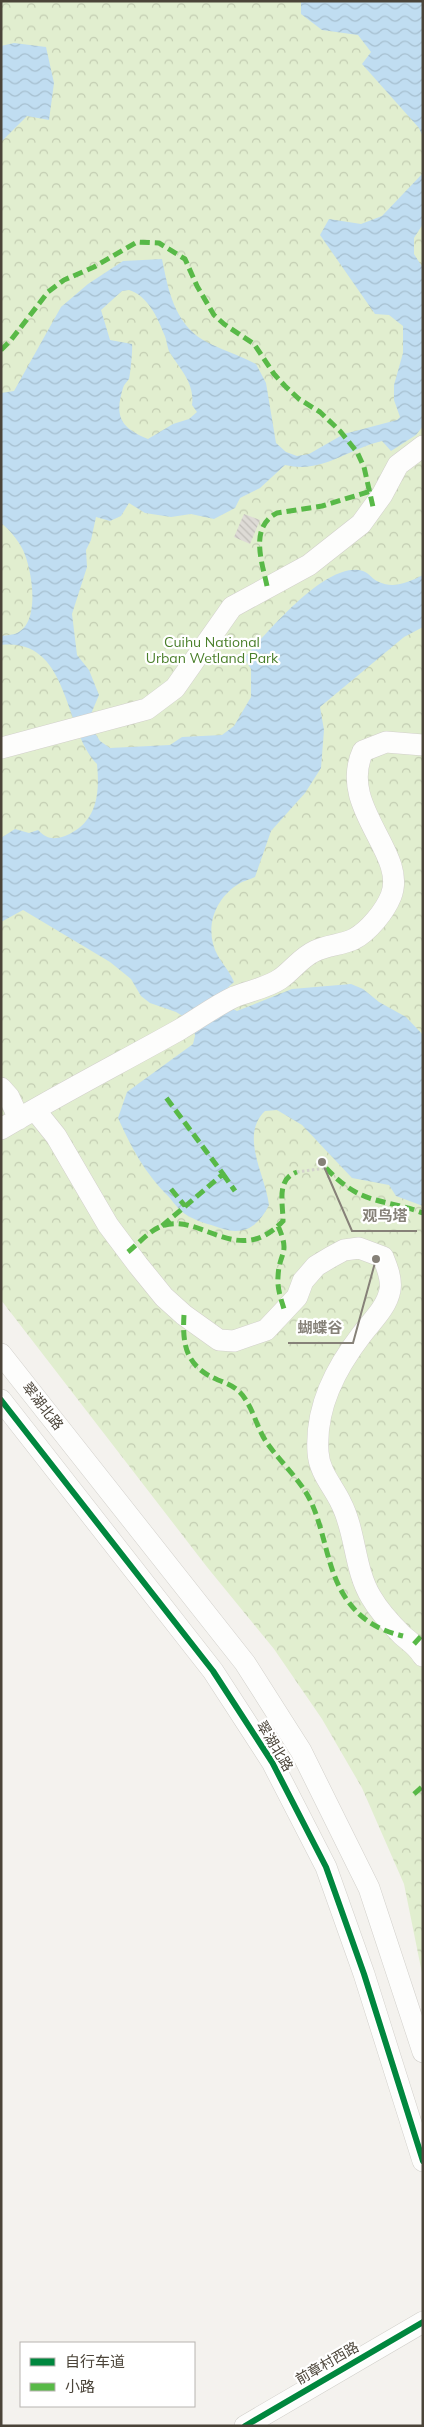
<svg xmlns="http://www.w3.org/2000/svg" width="424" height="2427" font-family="Mulish,'Noto Sans SC',sans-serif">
<defs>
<pattern id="park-crowns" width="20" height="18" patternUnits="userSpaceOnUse" patternTransform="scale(1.25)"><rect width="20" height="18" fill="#e1eecf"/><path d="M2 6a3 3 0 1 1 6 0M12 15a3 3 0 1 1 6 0" fill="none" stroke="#c3cdb2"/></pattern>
<pattern id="water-waves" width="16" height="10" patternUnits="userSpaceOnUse" patternTransform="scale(1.25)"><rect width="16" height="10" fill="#c0ddf1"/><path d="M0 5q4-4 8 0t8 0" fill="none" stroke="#a6bfcf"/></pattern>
<pattern id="building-back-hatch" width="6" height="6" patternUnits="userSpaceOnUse" patternTransform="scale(1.25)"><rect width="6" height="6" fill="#dedbd6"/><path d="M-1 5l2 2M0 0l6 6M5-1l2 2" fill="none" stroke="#c0bdb8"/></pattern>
</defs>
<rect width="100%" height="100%" fill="#f4f2ee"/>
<path fill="url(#park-crowns)" d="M 1,1 L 423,1 L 423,1978 L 404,1884 L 362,1788 L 322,1719 L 274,1649 L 207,1567 L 1,1300 Z"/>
<path fill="url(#water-waves)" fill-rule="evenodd" d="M 301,1 L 423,1 L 423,137 L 419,128 L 362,64 L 371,52 L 358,35 L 322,30 L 301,14 Z
M 14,43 L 46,47 L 54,83 L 49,120 L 27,116 L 1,142 L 1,46 Z
M 423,173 L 423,224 L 414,238 L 414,254 L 423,268 L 423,426 L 416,435 L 391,451 L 382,441 C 347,449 323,474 285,465 L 260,488 L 240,498 L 235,508 L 214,519 L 191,514 L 171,517 L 145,513 L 129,503 L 121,516 L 110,521 L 96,517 L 91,540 L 86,550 L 87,567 L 72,614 L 77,655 L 89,670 L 99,695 L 91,714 L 93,730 L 100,741 L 110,748 L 170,745 L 182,737 L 222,735 L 234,726 L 251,697 L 251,669 L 245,659 L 246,656 C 268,632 327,560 363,571 C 369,573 373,580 379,582 C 394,589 409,582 423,575 L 423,627 L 404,637 L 320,707 L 324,730 L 321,768 L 305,793 L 271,831 L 255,877 C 249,880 242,881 237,885 C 213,901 204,931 218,956 C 224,966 230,972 234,982 L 224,991 L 229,1007 L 237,1011 L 292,989 L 351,984 L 363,989 L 379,1002 L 406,1017 L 423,1035 L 423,1206 L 396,1196 L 389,1185 L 352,1178 L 302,1125 L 277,1110 L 265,1111 C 239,1136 266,1176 269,1205 C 258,1227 244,1236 220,1228 C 209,1224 195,1221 185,1214 C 179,1210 174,1203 169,1197 C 145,1173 132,1149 118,1118 L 127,1092 L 193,1044 L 195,1036 L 194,1028 L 189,1020 L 176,1012 L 150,1003 L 141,996 L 131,979 L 110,962 L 23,910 L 1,922 L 1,838 L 15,829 L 29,833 L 38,830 C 47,839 53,840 65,836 C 97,823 100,794 97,764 C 63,729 70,637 1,645 L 1,636 C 6,635 13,635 17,633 C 41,622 32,569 23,550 C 18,540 10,530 1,523 L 1,393 L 14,391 L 61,307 L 88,284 L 123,261 L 162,259 C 168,289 174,322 203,340 C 219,349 239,355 256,364 L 266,383 L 276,443 L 286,452 L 297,456 L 309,454 L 344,434 L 397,420 L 400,417 L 394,400 L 394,385 L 403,353 L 403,326 L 389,315 L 375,314 L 320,235 L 329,219 L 361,224 L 382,216 ZM 129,290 C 147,295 158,318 164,334 C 167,340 167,348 170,353 C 181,370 195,384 192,405 L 197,412 L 189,419 L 173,424 L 148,439 C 121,428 114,417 123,388 C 124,384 127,382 129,379 C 130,377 133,348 132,344 L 110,340 L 101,310 L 122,291 Z"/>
<path fill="url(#building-back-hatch)" d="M 244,514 L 260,520 L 250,544 L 234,537 Z"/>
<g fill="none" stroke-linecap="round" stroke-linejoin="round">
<g stroke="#d2d0cb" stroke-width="22">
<path id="minor" d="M 1,748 L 147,709 L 175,688 L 232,607 L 309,565 L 361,524 L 382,495 L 398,465 L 423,446
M 1,1088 L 9,1097 L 19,1119
M 35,1110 L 56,1136 L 108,1225 L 138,1265 L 164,1297 L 184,1315 L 219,1340 L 234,1341 L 266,1330 L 297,1297 L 303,1281 L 316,1266 L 331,1257 L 344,1250 L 359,1248 L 383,1257 C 387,1267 392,1279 390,1290 C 387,1307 372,1321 362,1334 C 336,1368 315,1407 318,1452 C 319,1472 333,1486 341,1503 C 356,1532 354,1569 371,1597 C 379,1611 390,1623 402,1635 C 410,1642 417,1646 423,1656
M 1,1129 C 60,1094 120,1063 179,1030 C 198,1019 215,1006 234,997 C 248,991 267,988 280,979 C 293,970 300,958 315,951 C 328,945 342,945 354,939 C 369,931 385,911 391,896 C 408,853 337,807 363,751 L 386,742 L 423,745
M 1,1354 L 245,1663 L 301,1751 L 369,1888 L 423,2052
M 1,1400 L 213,1671 L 272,1762 L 326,1867 L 364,1974 L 423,2161
M 245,2426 L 423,2322"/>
</g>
<path stroke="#d3d2cc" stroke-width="3" stroke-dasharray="2.5 2.5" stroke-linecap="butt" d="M 297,1172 L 326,1168"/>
<use href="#minor" stroke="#fdfdfc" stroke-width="21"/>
<path stroke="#58b947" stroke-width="5" stroke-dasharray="10 5" stroke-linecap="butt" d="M 1,350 L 11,340 L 48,292 L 64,280 L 94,267 L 137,242 L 159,243 L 185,259 L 197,286 L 214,315 L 224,324 L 254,344 L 274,374 L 285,386 L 299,399 L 320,412 L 340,431 L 357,452 L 364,467 L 373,507
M 267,586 C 262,562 249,527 277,513 L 322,506 L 371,491
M 326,1168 C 362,1206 379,1197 423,1213
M 223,1174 L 235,1191
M 171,1189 L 185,1206
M 162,1226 L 223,1174 L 165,1096
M 278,1226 C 291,1255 279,1251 278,1277 C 277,1288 281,1299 284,1309
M 128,1252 C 138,1244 150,1230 162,1226 C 201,1212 238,1269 283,1221 C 283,1203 276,1179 297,1172
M 184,1315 C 182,1347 187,1367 218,1380 C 231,1385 240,1389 247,1402 C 255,1415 258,1430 267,1443 C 281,1463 302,1481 312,1504 C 326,1536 327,1571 347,1600 C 362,1621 379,1630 403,1636
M 414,1644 L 423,1634
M 414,1794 L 423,1786"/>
<g stroke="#fff" stroke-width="9">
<path id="cycleway" d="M 1,1400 L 213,1671 L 272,1762 L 326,1867 L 364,1974 L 423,2161
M 245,2426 L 423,2322"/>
</g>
<use href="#cycleway" stroke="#00873e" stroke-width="6"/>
</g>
<g text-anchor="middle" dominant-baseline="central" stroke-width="4.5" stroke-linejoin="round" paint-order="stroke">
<g font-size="14" fill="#4a7f2a" stroke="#fff">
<text x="212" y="642">Cuihu National<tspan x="212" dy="16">Urban Wetland Park</tspan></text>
</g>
<g font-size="14" fill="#4b4439" stroke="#fff">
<text transform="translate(43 1406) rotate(52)">翠湖北路</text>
<text transform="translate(275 1746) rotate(59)">翠湖北路</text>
<text transform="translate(327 2363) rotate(-30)">前章村西路</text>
</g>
</g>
<path fill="none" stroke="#868178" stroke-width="2" d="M322 1162L352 1231H417M376 1259L353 1343H288"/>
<g fill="#868178" stroke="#fff" stroke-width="2">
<circle cx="322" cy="1162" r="5"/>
<circle cx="376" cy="1259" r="5"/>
</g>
<g font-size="15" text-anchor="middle" font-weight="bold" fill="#868178" stroke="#fff" stroke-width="4.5" stroke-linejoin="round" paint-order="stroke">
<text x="385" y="1221">观鸟塔</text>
<text x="320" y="1333">蝴蝶谷</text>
</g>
<rect width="424" height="2427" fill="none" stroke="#4b4439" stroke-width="5"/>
<rect x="20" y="2342" width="175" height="65" fill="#ffffff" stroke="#b7b4b0"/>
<rect x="30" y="2358" width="25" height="8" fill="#00873e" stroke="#b7b4b0"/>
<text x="65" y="2367" font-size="15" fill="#4b4439">自行车道</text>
<rect x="30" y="2383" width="25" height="8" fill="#58b947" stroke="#b7b4b0"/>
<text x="65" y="2392" font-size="15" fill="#4b4439">小路</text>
</svg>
